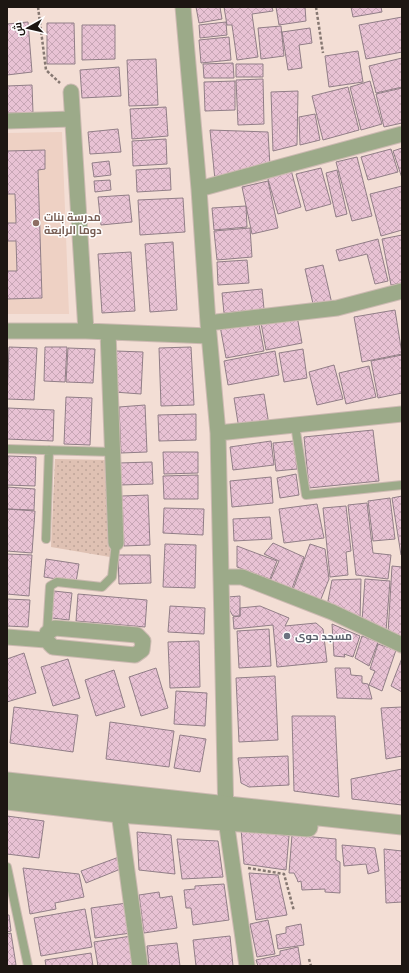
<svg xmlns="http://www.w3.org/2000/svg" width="409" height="973" font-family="Lora,Cairo,serif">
<defs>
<pattern id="park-dots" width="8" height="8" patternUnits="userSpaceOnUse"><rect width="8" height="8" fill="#dfc1b3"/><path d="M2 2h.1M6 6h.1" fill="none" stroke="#bfa599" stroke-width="1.8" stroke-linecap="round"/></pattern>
<pattern id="building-cross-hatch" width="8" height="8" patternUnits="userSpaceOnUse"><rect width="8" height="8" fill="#e8c2d4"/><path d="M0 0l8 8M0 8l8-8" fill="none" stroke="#c7a6b5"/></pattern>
</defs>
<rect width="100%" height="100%" fill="#f3ded5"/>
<path fill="#eed1c4" d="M 62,132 L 69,314 L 7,314 L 7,133 Z"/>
<path fill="url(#park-dots)" d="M 55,459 L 108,460 L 111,543 L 110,557 L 51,547 Z"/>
<path fill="url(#building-cross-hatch)" stroke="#917e87" d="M 196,7 L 220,7 L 222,19 L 199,23 Z
M 224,7 L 272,7 L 273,11 L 252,14 L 258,57 L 237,60 L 232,25 L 227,25 Z
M 276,7 L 305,7 L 306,21 L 279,25 Z
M 351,7 L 381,7 L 382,12 L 353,17 Z
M 402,17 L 402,52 L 366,59 L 359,25 Z
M 28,22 L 32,72 L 7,75 L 7,24 Z
M 226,22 L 227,35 L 200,38 L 199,25 Z
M 47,23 L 74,23 L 75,64 L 47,64 Z
M 82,25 L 115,25 L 115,59 L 82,60 Z
M 281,26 L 284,56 L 261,59 L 258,28 Z
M 310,28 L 312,43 L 299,45 L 302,68 L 288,70 L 282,32 Z
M 229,37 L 231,60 L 201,63 L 199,40 Z
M 358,51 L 363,82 L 329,87 L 325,56 Z
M 402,58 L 402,87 L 376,93 L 369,66 Z
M 156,59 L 158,105 L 129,106 L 127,60 Z
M 233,63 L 234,78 L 204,78 L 203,64 Z
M 236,64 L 263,64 L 263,77 L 236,77 Z
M 119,67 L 121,96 L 82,98 L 80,70 Z
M 263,79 L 264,124 L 238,125 L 236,80 Z
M 235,81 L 235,110 L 205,111 L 204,82 Z
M 370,81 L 382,124 L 361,130 L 350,87 Z
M 32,85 L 33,113 L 7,113 L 7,86 Z
M 348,87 L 359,130 L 323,140 L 312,96 Z
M 402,88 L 402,123 L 384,127 L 376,94 Z
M 298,91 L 297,145 L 273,151 L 271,92 Z
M 166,107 L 168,136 L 132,139 L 130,109 Z
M 315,114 L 320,140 L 300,145 L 299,117 Z
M 118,129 L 121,152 L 90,154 L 88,132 Z
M 210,130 L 268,132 L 270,166 L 215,180 Z
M 166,139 L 167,164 L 133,166 L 132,141 Z
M 402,148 L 402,178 L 393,151 Z
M 391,149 L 398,172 L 368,180 L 361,157 Z
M 45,150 L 45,169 L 38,170 L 42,298 L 7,299 L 7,271 L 17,271 L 16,241 L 7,241 L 7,223 L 16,223 L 16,221 L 15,194 L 7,194 L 7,151 Z
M 357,157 L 372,216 L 352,221 L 336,162 Z
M 109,161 L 111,175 L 94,177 L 92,163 Z
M 170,168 L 171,190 L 137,192 L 136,170 Z
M 321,168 L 331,204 L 306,211 L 296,174 Z
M 291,170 L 301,207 L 278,214 L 267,176 Z
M 337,170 L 347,214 L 336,217 L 326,173 Z
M 110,180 L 111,190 L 95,192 L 94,181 Z
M 268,181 L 278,228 L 252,234 L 242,187 Z
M 402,186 L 402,230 L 381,236 L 370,194 Z
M 129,195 L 132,222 L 101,225 L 98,197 Z
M 183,198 L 185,232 L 140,235 L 138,200 Z
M 246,206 L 247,227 L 214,230 L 212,208 Z
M 250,228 L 252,257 L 217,260 L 214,231 Z
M 402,235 L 402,283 L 391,285 L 382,239 Z
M 378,239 L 388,281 L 375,284 L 367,254 L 339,261 L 336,250 Z
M 173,242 L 177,310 L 150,312 L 145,244 Z
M 131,252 L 135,311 L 102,313 L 98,254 Z
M 247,260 L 249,283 L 218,285 L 217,262 Z
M 323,265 L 332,304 L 314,308 L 305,269 Z
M 262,289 L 264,309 L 224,313 L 222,293 Z
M 395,310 L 402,354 L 362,362 L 354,317 Z
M 297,316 L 302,343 L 266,350 L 261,323 Z
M 258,319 L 264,351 L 226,358 L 220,326 Z
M 9,347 L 37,348 L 34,400 L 7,399 Z
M 45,347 L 67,347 L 65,382 L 44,381 Z
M 191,347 L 194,405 L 161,406 L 159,348 Z
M 68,348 L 95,349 L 93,383 L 66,382 Z
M 303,349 L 307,378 L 284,382 L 279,353 Z
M 116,351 L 143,352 L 141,394 L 114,392 Z
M 275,351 L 279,375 L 228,385 L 224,361 Z
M 402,355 L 402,393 L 378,398 L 371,361 Z
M 334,365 L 343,399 L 317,405 L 309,372 Z
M 369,366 L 376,397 L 346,404 L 339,373 Z
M 264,394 L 269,425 L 239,429 L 234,398 Z
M 66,397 L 92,398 L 90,445 L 64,444 Z
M 145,405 L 147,452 L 121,453 L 119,407 Z
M 8,408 L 54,410 L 53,441 L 7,439 Z
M 196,414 L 196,440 L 159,441 L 158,415 Z
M 373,430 L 379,481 L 309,488 L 304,437 Z
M 271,441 L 274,465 L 233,470 L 230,447 Z
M 294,441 L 297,469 L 276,471 L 273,443 Z
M 163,452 L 198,452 L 198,473 L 164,474 Z
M 8,456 L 36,457 L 35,486 L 7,485 Z
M 152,462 L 153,484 L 120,485 L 119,463 Z
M 296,474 L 299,495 L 280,498 L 277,478 Z
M 198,475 L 198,499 L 164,499 L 163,476 Z
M 271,477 L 273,503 L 232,507 L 230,481 Z
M 7,487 L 35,489 L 34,510 L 7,509 Z
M 148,495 L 150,545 L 124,546 L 122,496 Z
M 402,496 L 402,555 L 401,555 L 392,498 Z
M 390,498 L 395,539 L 373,541 L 368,501 Z
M 367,503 L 373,553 L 391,555 L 388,579 L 356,575 L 348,505 Z
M 317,504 L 324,538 L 284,543 L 279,509 Z
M 346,506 L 351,551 L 346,552 L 348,575 L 330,577 L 323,508 Z
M 164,508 L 204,509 L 203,535 L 163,533 Z
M 7,509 L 35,511 L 32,553 L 7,551 Z
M 270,517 L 272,539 L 234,541 L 233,519 Z
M 273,543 L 304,557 L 291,591 L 270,581 L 279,561 L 264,554 Z
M 165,544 L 196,545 L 195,588 L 163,587 Z
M 310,544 L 325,549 L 329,579 L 319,604 L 292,592 Z
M 237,546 L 277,561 L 270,579 L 237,567 Z
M 7,554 L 32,555 L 29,596 L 7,594 Z
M 118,555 L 150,555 L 151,583 L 119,584 Z
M 46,559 L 79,564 L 76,582 L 44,577 Z
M 392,566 L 402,567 L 402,639 L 388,633 Z
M 361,579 L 360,620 L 327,606 L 332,580 Z
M 365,579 L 390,581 L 386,631 L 362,621 Z
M 54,591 L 72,593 L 69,620 L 52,618 Z
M 78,594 L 147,600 L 145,627 L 76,621 Z
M 240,596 L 240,616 L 233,616 L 229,609 L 228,597 Z
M 7,599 L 30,600 L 28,627 L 7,626 Z
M 170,606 L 205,608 L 204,634 L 168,632 Z
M 260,606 L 289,618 L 285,626 L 316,623 L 323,629 L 327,662 L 277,667 L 273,625 L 234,629 L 233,617 L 240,616 L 240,608 Z
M 332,624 L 360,636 L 353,657 L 344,654 L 345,657 L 334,656 Z
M 269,629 L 271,666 L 239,668 L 237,631 Z
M 362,636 L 378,642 L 369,666 L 355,658 Z
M 199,641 L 200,687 L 170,688 L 168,642 Z
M 378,644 L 396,650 L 382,691 L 369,685 L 375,671 L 370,669 Z
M 24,653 L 36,693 L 7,702 L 7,659 Z
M 402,658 L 402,692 L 391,686 Z
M 68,659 L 80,698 L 53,706 L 41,667 Z
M 156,668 L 168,708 L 141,716 L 129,677 Z
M 335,668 L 350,668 L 351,675 L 362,676 L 362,683 L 368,684 L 372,699 L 337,698 Z
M 114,670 L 125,707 L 96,716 L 85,680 Z
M 275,676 L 278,740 L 239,742 L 236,678 Z
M 176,691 L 207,693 L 205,726 L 174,724 Z
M 14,707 L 78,715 L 73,752 L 10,743 Z
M 402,707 L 402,744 L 401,744 L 402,756 L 386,759 L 381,708 Z
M 292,716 L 335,716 L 339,797 L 294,791 Z
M 110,722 L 174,731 L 169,767 L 106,759 Z
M 180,735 L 206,739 L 200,772 L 174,768 Z
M 288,756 L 289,785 L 249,787 L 241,783 L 238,758 Z
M 402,769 L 402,805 L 352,799 L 351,779 Z
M 7,816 L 44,821 L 39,858 L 7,854 Z
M 241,829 L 289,836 L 286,870 L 244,864 Z
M 137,832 L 171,835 L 175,874 L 139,870 Z
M 292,835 L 336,839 L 336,860 L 340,862 L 340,893 L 325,892 L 325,889 L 302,890 L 301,881 L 298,882 L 297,879 L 294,873 L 289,873 Z
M 177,839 L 218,841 L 223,877 L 182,879 Z
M 342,845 L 375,848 L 379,871 L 368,874 L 366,864 L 344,866 Z
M 384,849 L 402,851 L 402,902 L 386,903 Z
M 119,857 L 123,868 L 86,883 L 81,871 Z
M 23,868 L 79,874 L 84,897 L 55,903 L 56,909 L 30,914 Z
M 249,873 L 278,875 L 287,915 L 256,920 Z
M 224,884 L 229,920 L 193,925 L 191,908 L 186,908 L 184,890 L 195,889 L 195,886 Z
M 159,892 L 160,898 L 172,896 L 177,928 L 144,933 L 139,895 Z
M 127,903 L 131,933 L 95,938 L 91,908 Z
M 85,909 L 92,947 L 41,956 L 34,918 Z
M 7,915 L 9,915 L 11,931 L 7,932 Z
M 268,920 L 275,954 L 257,957 L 250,924 Z
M 301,924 L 304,945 L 278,949 L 276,935 L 286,933 L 286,927 Z
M 11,933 L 16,965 L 7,966 L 7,934 Z
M 131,936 L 136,966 L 98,966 L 94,942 Z
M 230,936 L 233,966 L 196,966 L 193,940 Z
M 177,943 L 180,966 L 149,966 L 147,946 Z
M 298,947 L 301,966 L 258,966 L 256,960 L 280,955 L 280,951 Z
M 91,953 L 93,966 L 46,966 L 45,960 Z"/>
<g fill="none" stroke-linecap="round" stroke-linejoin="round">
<g stroke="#ccbab2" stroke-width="10">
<path id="service" d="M 295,425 L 306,495 L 402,485
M 7,449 L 113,452
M 46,539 L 49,450
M 47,633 L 50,586 L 57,582 L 102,587 L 112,577 L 116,543
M 7,867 L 28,966"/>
</g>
<g stroke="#ccbab2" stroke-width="17">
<path id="minor" d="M 183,7 L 199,189 L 208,323 L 218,433 L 226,820 L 247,966
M 71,92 L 86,331
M 7,121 L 72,119
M 199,189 L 402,134
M 208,323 L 337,308 L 402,291
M 7,331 L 86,331 L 209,336
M 108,332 L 116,543
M 218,433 L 402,414
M 222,577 L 242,577 L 332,612 L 402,645
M 7,637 L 46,640 L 53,647 L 135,655 L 142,650 L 143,641 L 137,635 L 55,628 L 47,633 L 46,640
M 119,813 L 140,966"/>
</g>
<g stroke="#ccbab2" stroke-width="21">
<path id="tertiary" d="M 7,782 L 402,825
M 7,800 L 119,813 L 308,827"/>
</g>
<path stroke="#867872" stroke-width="2.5" stroke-dasharray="3 2" stroke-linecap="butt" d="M 38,7 L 46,70 L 60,83
M 316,7 L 323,53
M 248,868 L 284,874 L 294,911
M 309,959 L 311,966"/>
<use href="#service" stroke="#9caa89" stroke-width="8"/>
<use href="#minor" stroke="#9caa89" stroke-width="15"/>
<use href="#tertiary" stroke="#9caa89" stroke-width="19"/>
</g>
<circle fill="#8d6e63" stroke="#fff" stroke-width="1.5" cx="36" cy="223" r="4"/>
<circle fill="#6b7280" stroke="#fff" stroke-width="1.5" cx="287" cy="636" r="4"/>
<g text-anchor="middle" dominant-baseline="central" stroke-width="3" stroke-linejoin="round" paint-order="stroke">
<g font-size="11" font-weight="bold" fill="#785e54" stroke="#fff" text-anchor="start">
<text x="44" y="217">مدرسة بنات<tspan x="44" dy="13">دوما الرابعة</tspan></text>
</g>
<g font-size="11" font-weight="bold" fill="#5b616d" stroke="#fff" text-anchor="start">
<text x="295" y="636">مسجد حوى</text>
</g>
</g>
<rect width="409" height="973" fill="none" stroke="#1d1612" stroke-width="16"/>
<g transform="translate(28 28) rotate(262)" stroke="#ffffff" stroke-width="3" paint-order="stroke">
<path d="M0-3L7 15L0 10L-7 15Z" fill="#1d1612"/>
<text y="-6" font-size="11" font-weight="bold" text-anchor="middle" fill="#1d1612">ش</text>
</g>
</svg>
